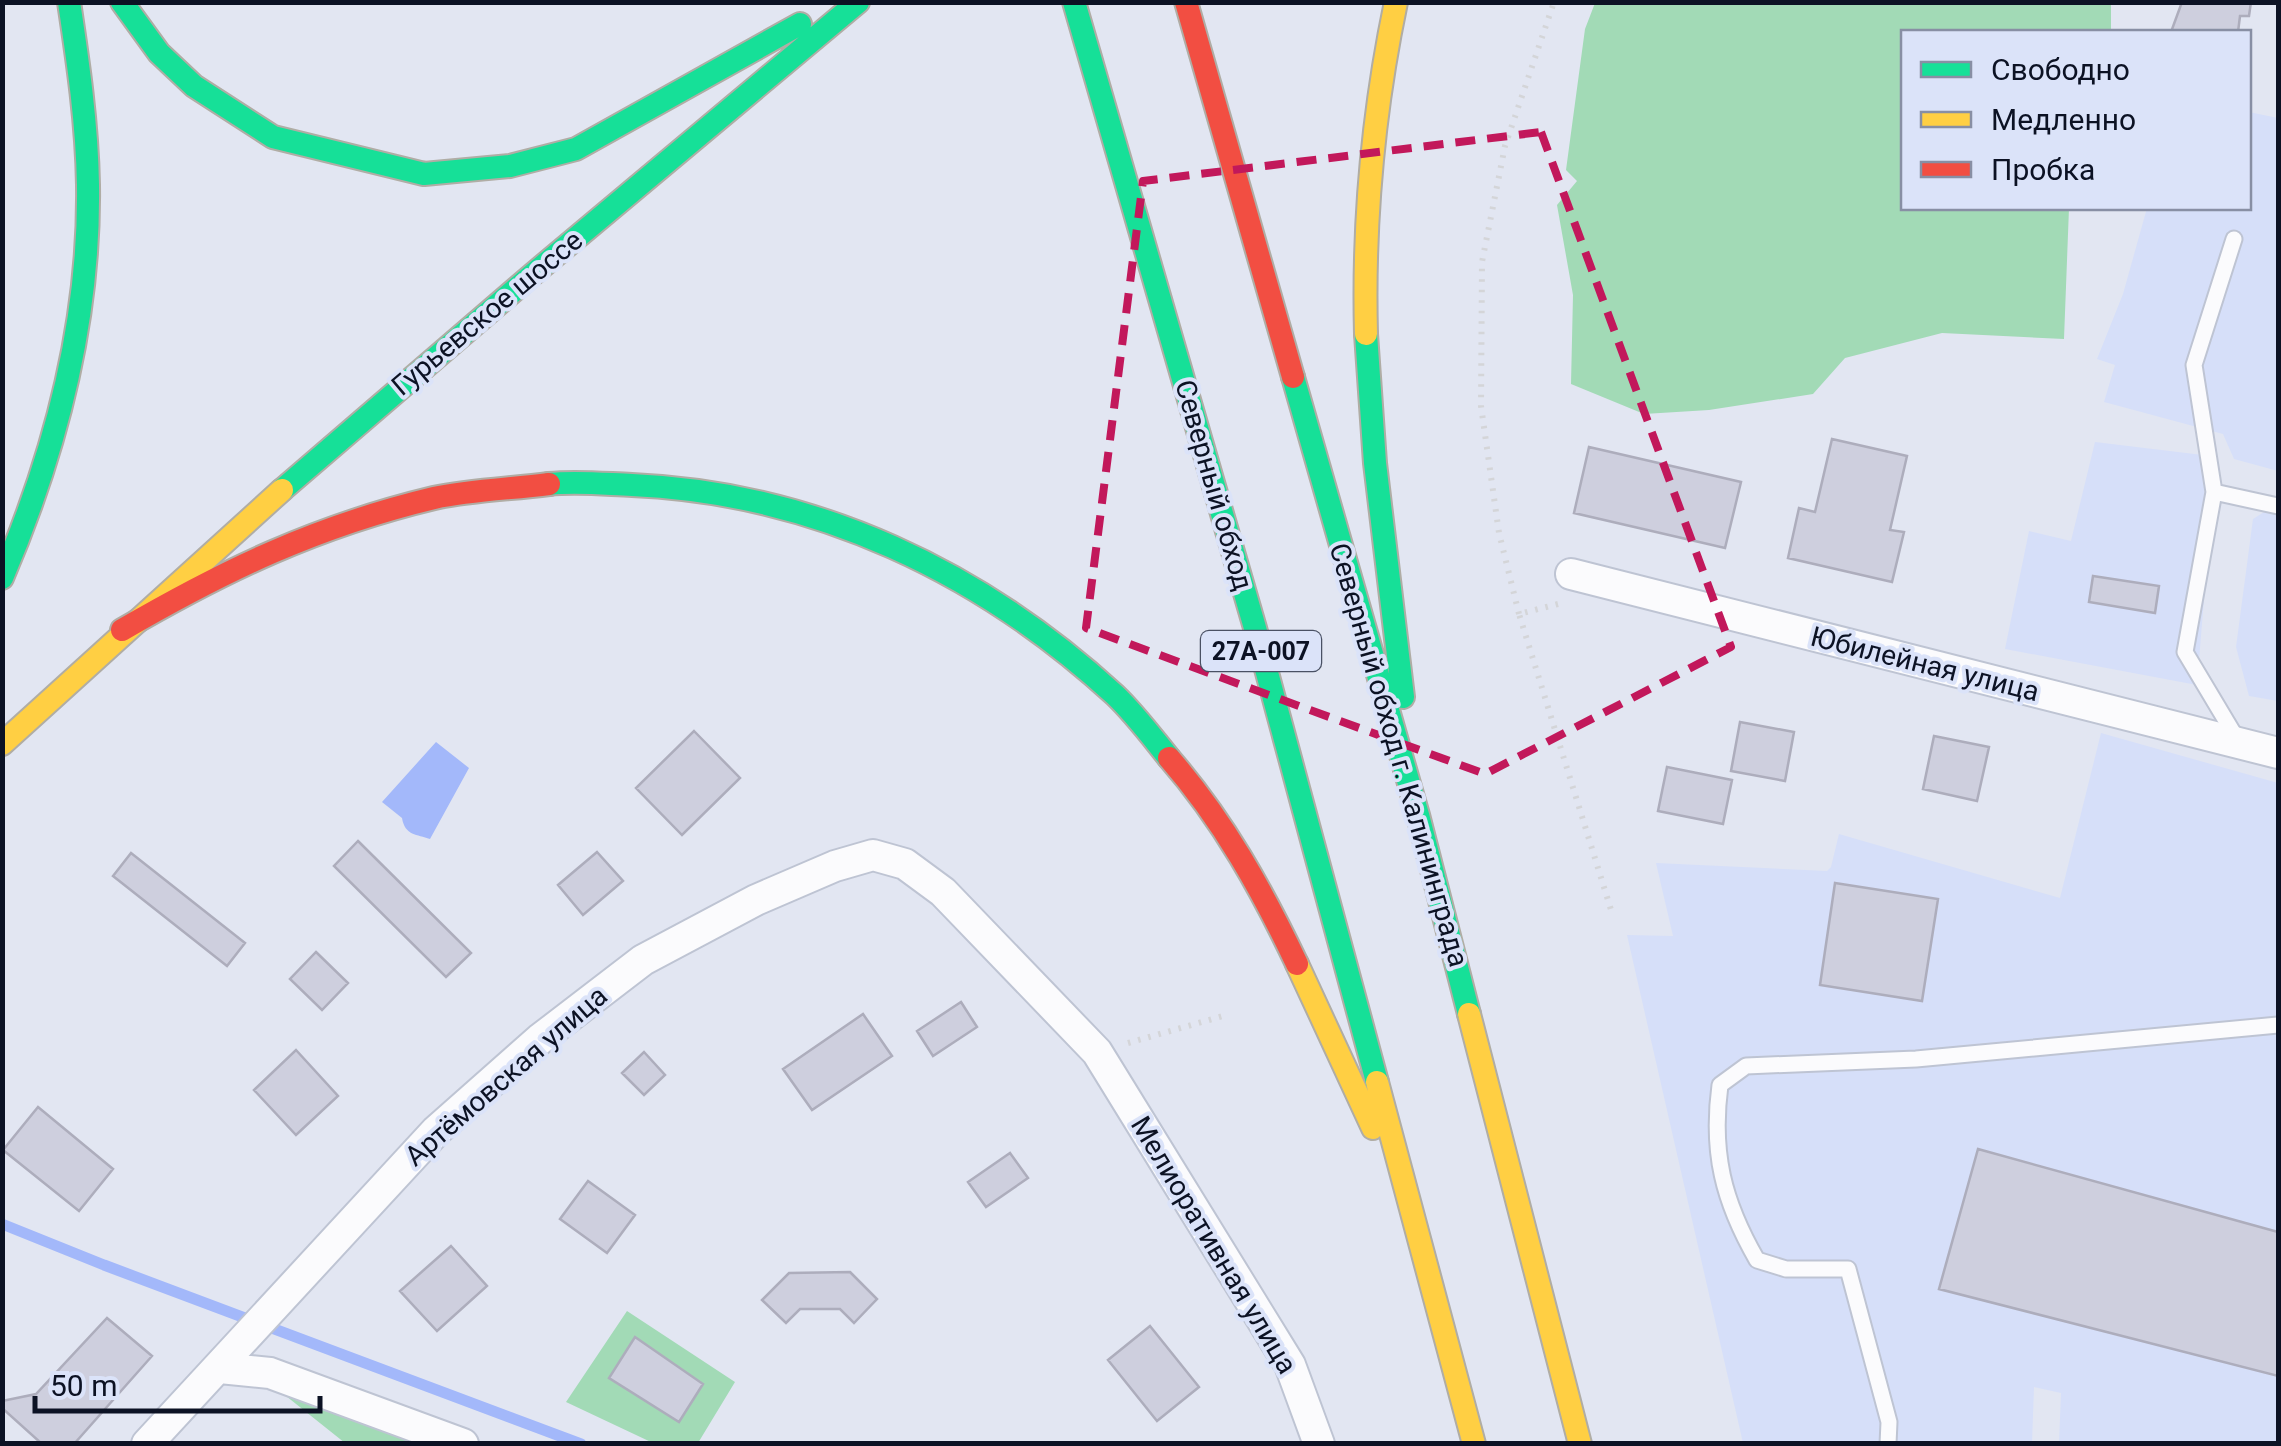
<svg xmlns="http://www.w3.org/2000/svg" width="2281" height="1446" font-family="Roboto,sans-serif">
<rect width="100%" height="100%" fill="#e2e6f2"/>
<path fill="#d6dff9" d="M 2249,112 L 2278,118 L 2278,471 L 2234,459 L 2223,434 L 2104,402 L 2115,365 L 2097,359 L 2123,294 L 2147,208 L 2248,208 Z
M 2095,442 L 2211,456 L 2208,550 L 2197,685 L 2005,649 L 2029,531 L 2071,541 Z
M 2278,510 L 2278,701 L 2249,696 L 2236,647 L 2253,519 L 2264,512 Z
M 2101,733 L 2278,783 L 2278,1443 L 2059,1443 L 2061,1393 L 2034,1387 L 2032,1443 L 1743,1443 L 1627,935 L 1673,936 L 1656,863 L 1827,871 L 1831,867 L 1839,834 L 2060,898 Z"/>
<path fill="#a2dab6" d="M 1595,3 L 2111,3 L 2111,32 L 1904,32 L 1904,208 L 2069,208 L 2064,339 L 1942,333 L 1845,358 L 1813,394 L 1709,410 L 1644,414 L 1571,384 L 1573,295 L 1557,205 L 1577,181 L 1566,170 L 1585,29 Z
M 627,1311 L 735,1382 L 698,1443 L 653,1443 L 566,1402 Z
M 281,1392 L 464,1443 L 345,1443 Z"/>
<path fill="#a3b8fa" d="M 436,742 L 469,768 L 430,839 C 417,834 405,836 402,818 L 382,802 Z"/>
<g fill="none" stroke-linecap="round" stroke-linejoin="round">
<path stroke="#a3b8fa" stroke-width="11" d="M 2,1224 L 104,1265 L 581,1444"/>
</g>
<path fill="#cecfde" stroke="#adadbc" stroke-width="2.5" d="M 2182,2 L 2251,2 L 2249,16 L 2240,16 L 2238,32 L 2171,32 Z
M 1832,439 L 1907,456 L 1890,530 L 1904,532 L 1892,582 L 1788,558 L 1799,508 L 1815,512 Z
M 1589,447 L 1741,482 L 1725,548 L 1574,513 Z
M 2093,576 L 2159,586 L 2155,613 L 2089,602 Z
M 1740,722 L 1794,732 L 1785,781 L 1731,771 Z
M 694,731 L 740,778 L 682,835 L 636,788 Z
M 1934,736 L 1989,747 L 1977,801 L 1923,789 Z
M 1667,767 L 1732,780 L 1723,824 L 1658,811 Z
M 358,841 L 471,953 L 446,977 L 334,866 Z
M 597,852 L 623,881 L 583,915 L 558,885 Z
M 131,853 L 245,943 L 227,966 L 113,876 Z
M 1835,883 L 1938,899 L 1922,1001 L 1820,985 Z
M 316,952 L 348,983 L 322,1010 L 290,979 Z
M 961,1002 L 977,1027 L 933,1056 L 917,1031 Z
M 863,1014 L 892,1056 L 812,1110 L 783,1069 Z
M 296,1050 L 338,1096 L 296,1135 L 254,1090 Z
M 644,1052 L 665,1075 L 644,1095 L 622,1073 Z
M 38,1107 L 113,1169 L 79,1211 L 3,1150 Z
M 1978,1149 L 2278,1232 L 2278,1376 L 1939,1289 Z
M 1010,1153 L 1028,1178 L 986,1207 L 968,1182 Z
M 588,1181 L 635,1215 L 607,1253 L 560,1219 Z
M 451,1246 L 487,1286 L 437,1331 L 400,1291 Z
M 850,1272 L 877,1299 L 854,1323 L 840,1309 L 800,1309 L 786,1323 L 762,1300 L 789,1273 Z
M 107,1318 L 152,1356 L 74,1444 L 42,1444 L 2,1408 L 2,1401 L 36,1394 Z
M 1150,1326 L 1199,1387 L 1157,1421 L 1108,1360 Z
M 635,1337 L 703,1384 L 679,1422 L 609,1378 Z"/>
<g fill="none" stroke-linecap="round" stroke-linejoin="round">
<g stroke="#bec4d3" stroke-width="19">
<path id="lane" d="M 2234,239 L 2194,365 L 2214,492 L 2185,652 L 2237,739
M 2214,492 L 2278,506
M 1888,1444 L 1889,1422 L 1848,1269 L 1786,1269 L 1757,1260 C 1723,1201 1711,1152 1720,1085 L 1746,1066 L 1916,1059 L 2278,1025"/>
</g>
<g stroke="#bec4d3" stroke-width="34">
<path id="street" d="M 1571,574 L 2278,753
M 220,1368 L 270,1373 L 463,1444
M 147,1444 L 436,1131 L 540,1039 L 643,960 L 756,900 L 835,866 L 873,855 L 905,864 L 943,892 L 1097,1052 L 1290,1365 L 1319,1444"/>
</g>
<g stroke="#b0ada5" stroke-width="26">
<path id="fast" d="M 122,2 L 159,53 L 194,86 L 273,137 L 424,174 L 510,166 L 576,149 L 800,24
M 1074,2 L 1255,628 L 1377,1082
M 1366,334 L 1375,463 L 1403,697
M 1293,377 L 1418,815 L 1469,1014
M 549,484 C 576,481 605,484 632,485 C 816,493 981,572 1115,695 C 1135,714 1152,737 1169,758
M 282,490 L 532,275 L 858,2
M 2,578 C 56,452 90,322 88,185 C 87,123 78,62 69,2"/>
</g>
<g stroke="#b0ada5" stroke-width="26">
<path id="slow" d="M 1366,334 C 1363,221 1373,112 1396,2
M 2,744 L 282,490
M 1297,964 L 1373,1128
M 1469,1014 L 1580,1444
M 1377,1082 L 1474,1444"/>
</g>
<g stroke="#b0ada5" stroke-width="26">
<path id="jam" d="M 1186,2 L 1293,377
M 122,630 C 225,570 317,526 434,498 C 471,490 511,489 549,484
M 1169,758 C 1223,820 1262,890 1297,964"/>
</g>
<path stroke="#d4d5d8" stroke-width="6" stroke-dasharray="2.5 8" stroke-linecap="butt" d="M 1558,604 L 1519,614 L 1612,913
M 1519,614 L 1499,533 L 1481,406 L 1482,262 L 1505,146 L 1554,2
M 1128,1043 L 1223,1016"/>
<use href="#lane" stroke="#fbfbfd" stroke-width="15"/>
<use href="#street" stroke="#fbfbfd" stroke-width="30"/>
<use href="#fast" stroke="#16e098" stroke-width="22"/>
<use href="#slow" stroke="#ffcf43" stroke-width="22"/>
<use href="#jam" stroke="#f24e42" stroke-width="22"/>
</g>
<path fill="none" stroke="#c2185b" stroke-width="8" stroke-dasharray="20 12" stroke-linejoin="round" d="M 1541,132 L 1731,647 L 1485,774 L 1086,628 L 1143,181 Z"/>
<g text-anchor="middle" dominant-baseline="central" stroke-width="8" stroke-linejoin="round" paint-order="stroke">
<rect fill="#dbe3f9" stroke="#4a5164" stroke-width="2.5" x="1201" y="631" width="120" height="40" rx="8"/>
<g font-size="25" font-weight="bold" fill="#0c1224">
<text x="1261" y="651">27А-007</text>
</g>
<g font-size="28" fill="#0c1224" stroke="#dbe3f9">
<text transform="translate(487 313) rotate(-40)">Гурьевское шоссе</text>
<text transform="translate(1214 485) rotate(74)">Северный обход</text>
<text transform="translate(1925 664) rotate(14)">Юбилейная улица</text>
<text transform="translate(1399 755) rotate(74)">Северный обход г. Калининграда</text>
<text transform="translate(506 1076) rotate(-41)">Артёмовская улица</text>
<text transform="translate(1214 1245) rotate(59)">Мелиоративная улица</text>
</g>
</g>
<rect width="2281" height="1446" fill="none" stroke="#0c1224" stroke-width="10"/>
<rect x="1901" y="30" width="350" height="180" fill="#dbe3f9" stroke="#888fa4" stroke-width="2.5"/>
<rect x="1921" y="62" width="50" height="15" fill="#16e098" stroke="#888fa4" stroke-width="2.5"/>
<text x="1991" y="80" font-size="30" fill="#0c1224">Свободно</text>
<rect x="1921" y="112" width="50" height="15" fill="#ffcf43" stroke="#888fa4" stroke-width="2.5"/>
<text x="1991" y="130" font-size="30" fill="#0c1224">Медленно</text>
<rect x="1921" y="162" width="50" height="15" fill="#f24e42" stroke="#888fa4" stroke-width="2.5"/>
<text x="1991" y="180" font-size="30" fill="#0c1224">Пробка</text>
<path d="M35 1396v15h285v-15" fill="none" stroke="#0c1224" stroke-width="5"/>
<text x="50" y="1396" font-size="30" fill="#0c1224" stroke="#dbe3f9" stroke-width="8" paint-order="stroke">50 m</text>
</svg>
